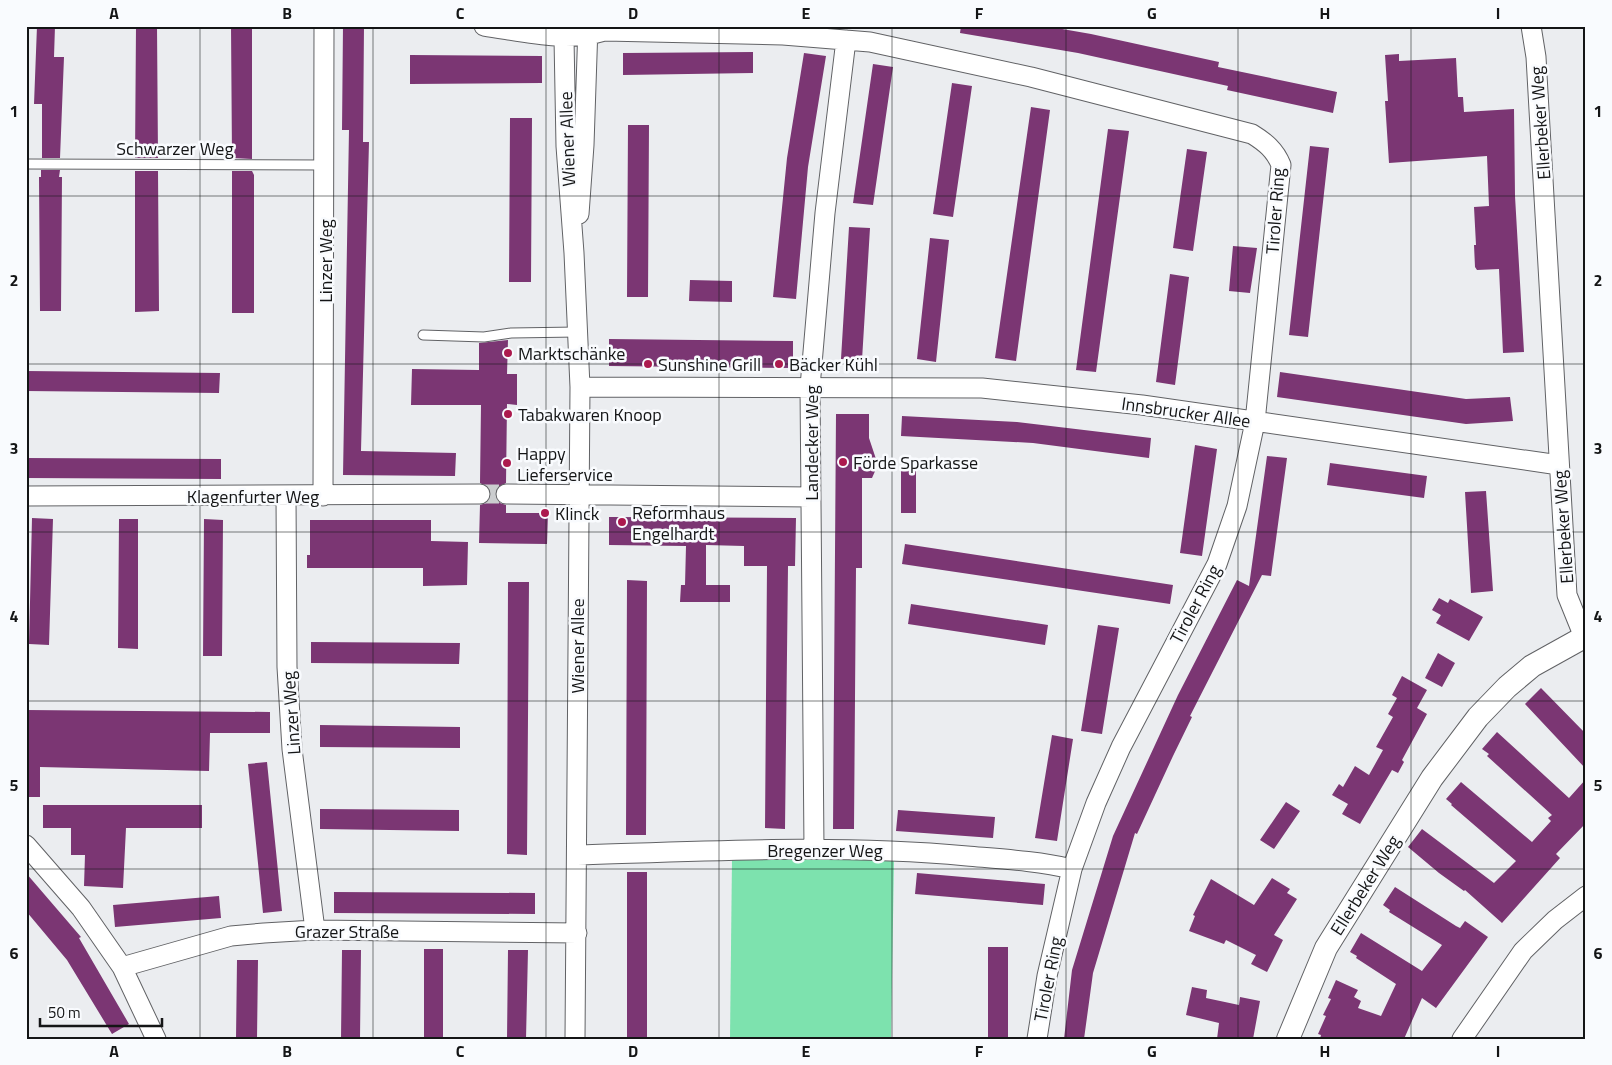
<svg xmlns="http://www.w3.org/2000/svg" width="1612" height="1065" font-family="'Titillium Web',sans-serif">
<rect width="100%" height="100%" fill="#ebedf0"/>
<path fill="#7de2ae" d="M 732,858 L 894,860 L 891,1039 L 730,1039 Z"/>
<path fill="#7b3673" d="M 37,26 L 55,26 L 54,57 L 64,57 L 60,158 L 42,158 L 42,104 L 34,104 Z
M 136,26 L 157,26 L 158,158 L 135,158 Z
M 231,26 L 252,26 L 252,159 L 232,158 Z
M 343,26 L 364,26 L 363,142 L 369,142 L 361,451 L 456,453 L 455,476 L 343,475 L 349,130 L 342,130 Z
M 961,26 L 1045,26 L 1091,34 L 1219,62 L 1218,67 L 1337,92 L 1333,113 L 1227,90 L 1228,86 L 1078,53 L 960,33 Z
M 753,52 L 753,73 L 623,75 L 623,53 Z
M 804,53 L 826,56 L 808,167 L 796,299 L 773,297 L 787,158 Z
M 1399,54 L 1399,61 L 1456,58 L 1458,97 L 1463,97 L 1464,112 L 1514,109 L 1515,196 L 1524,352 L 1503,353 L 1499,269 L 1477,270 L 1475,267 L 1474,245 L 1476,245 L 1474,207 L 1489,206 L 1487,156 L 1389,163 L 1385,101 L 1388,101 L 1385,55 Z
M 410,55 L 542,56 L 542,83 L 410,84 Z
M 873,64 L 893,67 L 873,205 L 853,203 Z
M 952,83 L 972,86 L 953,217 L 933,214 Z
M 1031,107 L 1050,110 L 1016,361 L 995,358 Z
M 510,118 L 532,118 L 531,282 L 509,282 Z
M 628,125 L 649,125 L 648,297 L 627,297 Z
M 1108,129 L 1129,131 L 1096,372 L 1076,370 Z
M 1310,146 L 1329,148 L 1308,337 L 1289,335 Z
M 1187,149 L 1207,152 L 1193,251 L 1173,248 Z
M 41,170 L 60,170 L 59,177 L 62,177 L 61,311 L 40,311 L 39,177 L 41,177 Z
M 135,171 L 158,171 L 159,311 L 135,312 Z
M 232,171 L 252,171 L 254,175 L 254,313 L 232,313 Z
M 849,227 L 870,228 L 862,360 L 841,359 Z
M 930,238 L 949,240 L 936,362 L 917,359 Z
M 1233,246 L 1257,248 L 1250,293 L 1229,291 Z
M 1170,274 L 1189,277 L 1175,385 L 1156,382 Z
M 690,280 L 732,281 L 732,302 L 689,301 Z
M 609,339 L 793,341 L 793,368 L 609,366 Z
M 508,340 L 507,374 L 517,374 L 517,405 L 507,404 L 506,483 L 497,488 L 495,494 L 500,503 L 506,505 L 506,513 L 548,513 L 547,544 L 479,543 L 480,505 L 486,503 L 491,494 L 489,488 L 480,483 L 481,405 L 411,405 L 412,369 L 479,370 L 479,343 Z
M 26,371 L 220,373 L 219,393 L 26,391 Z
M 1280,372 L 1466,399 L 1510,397 L 1513,421 L 1466,424 L 1277,397 Z
M 836,414 L 869,414 L 869,438 L 876,459 L 876,469 L 872,478 L 862,478 L 862,568 L 856,568 L 854,829 L 833,829 Z
M 902,416 L 1017,422 L 1151,438 L 1149,458 L 1033,443 L 901,436 Z
M 1195,445 L 1217,449 L 1202,556 L 1180,553 Z
M 1267,456 L 1287,458 L 1271,576 L 1262,575 L 1190,716 L 1192,717 L 1173,756 L 1137,834 L 1135,833 L 1093,973 L 1084,1039 L 1064,1039 L 1072,970 L 1113,836 L 1178,695 L 1237,580 L 1249,586 Z
M 26,458 L 221,459 L 221,479 L 26,478 Z
M 1330,463 L 1427,476 L 1424,498 L 1327,485 Z
M 901,468 L 916,468 L 916,513 L 901,513 Z
M 1486,491 L 1493,591 L 1471,593 L 1465,492 Z
M 609,517 L 796,518 L 795,566 L 788,566 L 785,829 L 765,828 L 767,566 L 744,566 L 744,546 L 706,545 L 706,585 L 730,585 L 730,602 L 680,602 L 681,585 L 685,585 L 686,546 L 609,545 Z
M 32,518 L 53,519 L 49,645 L 29,644 Z
M 119,519 L 138,519 L 138,649 L 118,648 Z
M 204,519 L 223,520 L 222,656 L 203,656 Z
M 310,520 L 431,520 L 431,541 L 468,542 L 467,585 L 423,586 L 423,568 L 307,568 L 307,555 L 310,555 Z
M 905,544 L 1173,585 L 1170,604 L 902,564 Z
M 627,580 L 647,581 L 646,835 L 626,835 Z
M 508,582 L 529,582 L 527,855 L 507,854 Z
M 1439,598 L 1448,603 L 1450,599 L 1483,617 L 1469,641 L 1436,623 L 1441,615 L 1432,610 Z
M 911,604 L 1048,625 L 1045,645 L 908,624 Z
M 1098,625 L 1119,628 L 1102,734 L 1081,731 Z
M 311,642 L 460,643 L 459,664 L 311,663 Z
M 1438,653 L 1455,663 L 1442,687 L 1425,678 Z
M 1402,676 L 1427,690 L 1417,708 L 1427,714 L 1402,760 L 1404,762 L 1398,773 L 1392,770 L 1360,824 L 1342,814 L 1348,804 L 1332,795 L 1339,784 L 1343,787 L 1355,766 L 1369,775 L 1383,750 L 1376,747 L 1393,717 L 1388,714 L 1397,698 L 1392,695 Z
M 1541,688 L 1586,734 L 1586,769 L 1525,704 Z
M 26,710 L 270,712 L 270,733 L 210,733 L 209,771 L 40,767 L 40,797 L 26,797 Z
M 320,725 L 460,727 L 460,748 L 320,747 Z
M 1497,732 L 1569,798 L 1586,779 L 1586,823 L 1556,854 L 1560,858 L 1502,923 L 1465,890 L 1464,891 L 1439,873 L 1408,847 L 1422,829 L 1494,883 L 1516,861 L 1451,805 L 1452,804 L 1446,799 L 1461,782 L 1532,842 L 1551,821 L 1548,818 L 1552,815 L 1487,756 L 1489,754 L 1482,749 Z
M 1052,735 L 1073,739 L 1057,841 L 1035,838 Z
M 267,762 L 282,911 L 263,913 L 248,764 Z
M 1286,802 L 1300,811 L 1274,849 L 1260,840 Z
M 43,805 L 202,805 L 202,828 L 126,828 L 123,888 L 84,886 L 85,855 L 71,855 L 71,828 L 43,828 Z
M 320,809 L 459,810 L 459,831 L 320,829 Z
M 898,810 L 995,817 L 993,838 L 896,831 Z
M 627,872 L 647,872 L 647,1039 L 627,1039 Z
M 26,873 L 81,937 L 79,938 L 129,1024 L 112,1034 L 67,960 L 26,911 Z
M 917,873 L 1045,884 L 1043,905 L 915,894 Z
M 1272,878 L 1290,889 L 1287,893 L 1297,899 L 1274,935 L 1283,940 L 1267,972 L 1251,964 L 1256,955 L 1226,940 L 1224,944 L 1189,931 L 1195,916 L 1193,915 L 1211,879 L 1254,905 Z
M 1395,887 L 1456,926 L 1460,928 L 1465,921 L 1488,937 L 1436,1008 L 1422,998 L 1404,1039 L 1320,1039 L 1321,1035 L 1318,1034 L 1326,1016 L 1323,1015 L 1331,999 L 1328,998 L 1336,980 L 1358,990 L 1354,997 L 1361,1001 L 1358,1008 L 1381,1016 L 1396,984 L 1356,958 L 1357,956 L 1350,952 L 1361,933 L 1422,971 L 1442,945 L 1389,912 L 1390,910 L 1383,905 Z
M 334,892 L 535,893 L 535,914 L 334,913 Z
M 219,896 L 221,918 L 115,927 L 113,905 Z
M 988,947 L 1008,947 L 1008,1037 L 988,1037 Z
M 424,949 L 443,949 L 443,1039 L 424,1039 Z
M 342,950 L 361,950 L 360,1039 L 341,1039 Z
M 508,950 L 528,950 L 526,1039 L 507,1039 Z
M 237,960 L 258,960 L 257,1039 L 236,1039 Z
M 1192,987 L 1207,990 L 1206,998 L 1239,1005 L 1240,997 L 1260,1001 L 1253,1039 L 1217,1039 L 1219,1023 L 1186,1015 Z"/>
<g fill="none" stroke-linecap="round" stroke-linejoin="round">
<path stroke="#cbcdcf" stroke-width="19" stroke-dasharray="19 9" stroke-linecap="butt" d="M 480,494 L 506,494"/>
<g stroke="#616265" stroke-width="11">
<path id="service" d="M 26,164 L 324,165
M 423,335 L 484,337 L 511,333 L 577,332"/>
</g>
<g stroke="#616265" stroke-width="21">
<path id="minor" d="M 484,26 C 525,32 565,43 605,31 L 783,35 L 870,42 L 1031,77 L 1252,134 C 1265,142 1275,150 1281,165 L 1255,422 L 1237,506 L 1217,564 L 1121,747 L 1096,803 L 1072,869 L 1047,976 L 1037,1039
M 560,26 L 564,38 L 566,146 L 574,253 L 580,387 L 575,1039
M 1531,26 L 1536,57 L 1539,110 L 1567,595 L 1584,637
M 579,214 L 584,145 L 588,26
M 580,387 L 982,388 L 1142,405 L 1559,465
M 506,494 L 810,497
M 26,496 L 480,494
M 286,496 L 287,667 L 292,749 L 315,930
M 323,496 L 324,26
M 26,845 L 81,908 L 122,967 L 156,1039
M 814,849 L 810,387 L 825,213 L 846,40
M 577,855 C 707,851 837,844 967,856 C 1002,859 1038,861 1072,869
M 122,967 L 231,936 L 264,933 L 315,930 L 577,933
M 1462,1039 L 1523,951 L 1555,920 L 1586,896"/>
</g>
<g stroke="#616265" stroke-width="24">
<path id="tertiary" d="M 1288,1039 L 1326,948 L 1432,778 L 1478,717 L 1507,687 L 1532,666 L 1586,636"/>
</g>
<use href="#service" stroke="#fff" stroke-width="9"/>
<use href="#minor" stroke="#fff" stroke-width="19"/>
<use href="#tertiary" stroke="#fff" stroke-width="22"/>
</g>
<path fill="none" stroke="#141516" stroke-width="1" stroke-opacity="0.55" d="M 200,26 L 200,1039M 373,26 L 373,1039M 546,26 L 546,1039M 719,26 L 719,1039M 892,26 L 892,1039M 1066,26 L 1066,1039M 1238,26 L 1238,1039M 1411,26 L 1411,1039M 26,196 L 1586,196M 26,364 L 1586,364M 26,532 L 1586,532M 26,701 L 1586,701M 26,869 L 1586,869"/>
<g fill="#ac1a4e" stroke="#f9fbfe" stroke-width="2">
<circle cx="508" cy="353" r="5"/>
<circle cx="648" cy="364" r="5"/>
<circle cx="779" cy="364" r="5"/>
<circle cx="508" cy="414" r="5"/>
<circle cx="843" cy="462" r="5"/>
<circle cx="507" cy="463" r="5"/>
<circle cx="545" cy="513" r="5"/>
<circle cx="622" cy="522" r="5"/>
</g>
<g text-anchor="middle" dominant-baseline="central" stroke-width="5" stroke-linejoin="round" paint-order="stroke">
<g font-size="18" fill="#141516" stroke="#f9fbfe">
<text transform="translate(1540 123) rotate(-94)">Ellerbeker Weg</text>
<text transform="translate(567 139) rotate(-92)">Wiener Allee</text>
<text x="175" y="148">Schwarzer Weg</text>
<text transform="translate(1275 211) rotate(-86)">Tiroler Ring</text>
<text transform="translate(325 261) rotate(-90)">Linzer Weg</text>
<text transform="translate(1186 412) rotate(8)">Innsbrucker Allee</text>
<text transform="translate(811 443) rotate(-90)">Landecker Weg</text>
<text x="253" y="496">Klagenfurter Weg</text>
<text transform="translate(1563 527) rotate(-94)">Ellerbeker Weg</text>
<text transform="translate(1195 604) rotate(-62)">Tiroler Ring</text>
<text transform="translate(577 646) rotate(-90)">Wiener Allee</text>
<text transform="translate(291 713) rotate(-94)">Linzer Weg</text>
<text x="825" y="850">Bregenzer Weg</text>
<text transform="translate(1365 885) rotate(-58)">Ellerbeker Weg</text>
<text x="347" y="931">Grazer Straße</text>
<text transform="translate(1048 979) rotate(-79)">Tiroler Ring</text>
</g>
<g font-size="18" fill="#141516" stroke="#f9fbfe" text-anchor="start">
<text x="518" y="353">Marktschänke</text>
<text x="658" y="364">Sunshine Grill</text>
<text x="789" y="364">Bäcker Kühl</text>
<text x="518" y="414">Tabakwaren Knoop</text>
<text x="517" y="453">Happy<tspan x="517" dy="21">Lieferservice</tspan></text>
<text x="853" y="462">Förde Sparkasse</text>
<text x="632" y="512">Reformhaus<tspan x="632" dy="21">Engelhardt</tspan></text>
<text x="555" y="513">Klinck</text>
</g>
</g>
<rect width="1612" height="1065" fill="none" stroke="#f9fbfe" stroke-width="55"/>
<path d="M40 1018v8h122v-8" fill="none" stroke="#141516" stroke-width="2.5"/>
<text x="48" y="1018" font-size="15" fill="#141516" stroke="#f9fbfe" stroke-width="4" paint-order="stroke">50 m</text>
<rect x="28" y="28" width="1556" height="1010" fill="none" stroke="#141516" stroke-width="2"/>
<g font-size="16" text-anchor="middle" font-weight="bold" fill="#141516">
<text x="114" y="19">A</text>
<text x="287" y="19">B</text>
<text x="460" y="19">C</text>
<text x="633" y="19">D</text>
<text x="806" y="19">E</text>
<text x="979" y="19">F</text>
<text x="1152" y="19">G</text>
<text x="1325" y="19">H</text>
<text x="1498" y="19">I</text>
<text x="14" y="117">1</text>
<text x="1598" y="117">1</text>
<text x="14" y="286">2</text>
<text x="1598" y="286">2</text>
<text x="14" y="454">3</text>
<text x="1598" y="454">3</text>
<text x="14" y="622">4</text>
<text x="1598" y="622">4</text>
<text x="14" y="791">5</text>
<text x="1598" y="791">5</text>
<text x="14" y="959">6</text>
<text x="1598" y="959">6</text>
<text x="114" y="1057">A</text>
<text x="287" y="1057">B</text>
<text x="460" y="1057">C</text>
<text x="633" y="1057">D</text>
<text x="806" y="1057">E</text>
<text x="979" y="1057">F</text>
<text x="1152" y="1057">G</text>
<text x="1325" y="1057">H</text>
<text x="1498" y="1057">I</text>
</g>
</svg>
